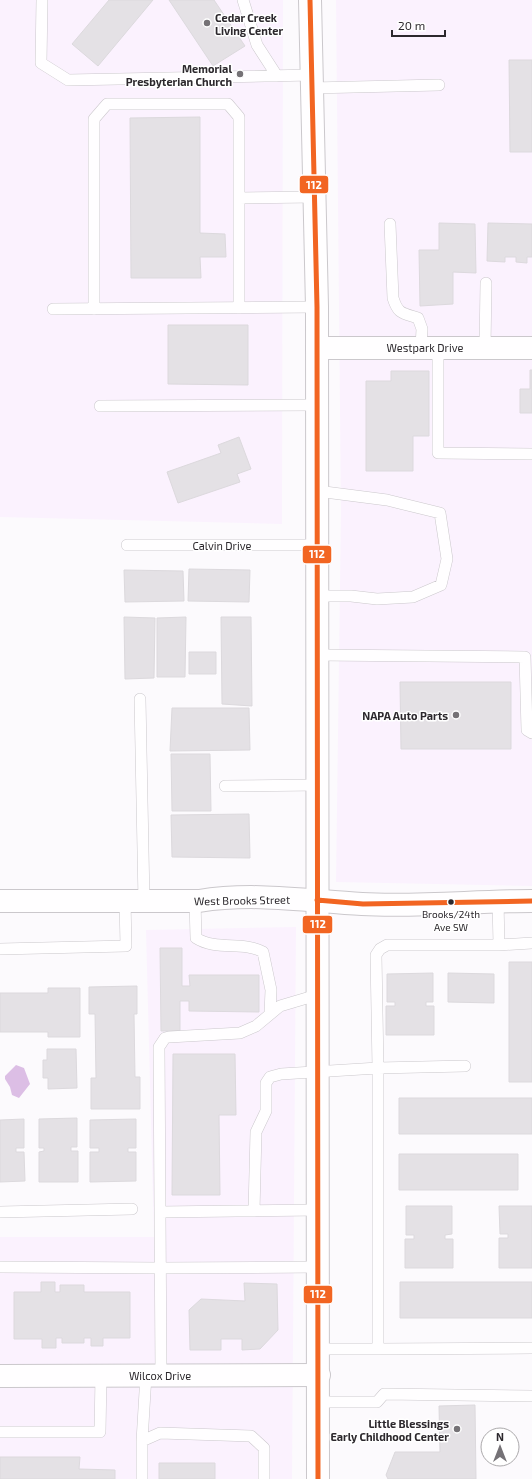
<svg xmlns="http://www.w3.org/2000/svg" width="532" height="1479" font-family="'Exo 2',sans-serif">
<rect width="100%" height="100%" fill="#fcfafd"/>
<path fill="#fbf2fe" d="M 0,0 L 283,0 L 282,524 L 0,517 Z
M 336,0 L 532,0 L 532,886 L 336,882 L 341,512 Z
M 296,927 L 292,1479 L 0,1479 L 0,1237 L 154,1237 L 146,930 Z"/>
<path fill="#dcbee5" d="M 16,1065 L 24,1068 L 30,1084 L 19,1098 L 12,1095 L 10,1087 L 5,1079 L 5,1076 Z"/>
<path fill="#e4e1e5" stroke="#dcd9dd" d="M 109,0 L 153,0 L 98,66 L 72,44 Z
M 169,0 L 214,0 L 245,46 L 213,66 Z
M 509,60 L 532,60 L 532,152 L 510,152 Z
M 200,117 L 200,233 L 225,234 L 226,257 L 200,257 L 201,278 L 131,278 L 130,118 Z
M 439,223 L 475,224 L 476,273 L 453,272 L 453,304 L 420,306 L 419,250 L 439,250 Z
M 488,223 L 532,224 L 532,257 L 527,257 L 527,263 L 516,262 L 516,257 L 505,257 L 505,262 L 487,261 Z
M 168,325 L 248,325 L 248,385 L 168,384 Z
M 530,370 L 532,370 L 532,413 L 520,413 L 520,389 L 530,389 Z
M 391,371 L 429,371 L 429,436 L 413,436 L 413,471 L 366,471 L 366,381 L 391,381 Z
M 239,437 L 251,469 L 237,474 L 240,482 L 178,503 L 167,472 L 221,453 L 218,445 Z
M 189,569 L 250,570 L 249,602 L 188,601 Z
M 124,570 L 183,571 L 184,601 L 125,602 Z
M 124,617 L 155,618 L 154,678 L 125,679 Z
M 186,617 L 185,677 L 157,677 L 157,618 Z
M 221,617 L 251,617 L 252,706 L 222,704 Z
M 189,652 L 216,652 L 216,674 L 189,674 Z
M 400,682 L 511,682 L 511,749 L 401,749 Z
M 172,708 L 249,708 L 250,750 L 170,751 Z
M 171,754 L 210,754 L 211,811 L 172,811 Z
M 249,814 L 250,858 L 172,857 L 171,815 Z
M 160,948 L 182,948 L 182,986 L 190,986 L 189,975 L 259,975 L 259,1012 L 189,1011 L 189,1001 L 180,1001 L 180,1031 L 161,1031 Z
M 509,962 L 532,962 L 532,1082 L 509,1082 Z
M 433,973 L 433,1002 L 426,1002 L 426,1006 L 434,1006 L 434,1035 L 386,1035 L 386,1006 L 395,1006 L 395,1002 L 387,1002 L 387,974 Z
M 448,973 L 494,974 L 494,1003 L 448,1002 Z
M 137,986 L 137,1014 L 134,1014 L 135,1077 L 140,1077 L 140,1109 L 91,1109 L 91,1078 L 96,1078 L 95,1014 L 89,1014 L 89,987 Z
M 48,988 L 80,988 L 80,1037 L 48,1037 L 48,1032 L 0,1032 L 0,993 L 48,993 Z
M 47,1049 L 76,1049 L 77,1088 L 48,1089 L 48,1078 L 43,1078 L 43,1060 L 47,1060 Z
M 173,1054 L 235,1054 L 236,1115 L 219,1115 L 220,1195 L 172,1195 Z
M 399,1098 L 532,1098 L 532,1134 L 399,1134 Z
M 77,1118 L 77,1147 L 71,1147 L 71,1151 L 78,1151 L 78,1182 L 39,1182 L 39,1152 L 44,1151 L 44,1148 L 39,1148 L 39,1119 Z
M 24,1119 L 24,1148 L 16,1148 L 16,1152 L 24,1152 L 25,1181 L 0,1182 L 0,1120 Z
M 136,1119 L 136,1148 L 128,1148 L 128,1152 L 136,1152 L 136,1181 L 90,1182 L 90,1152 L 99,1152 L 99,1148 L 90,1148 L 90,1120 Z
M 399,1154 L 518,1154 L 518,1190 L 399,1190 Z
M 406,1206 L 452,1206 L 452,1234 L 445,1235 L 445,1239 L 453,1239 L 453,1268 L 405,1268 L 405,1239 L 414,1239 L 414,1235 L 406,1235 Z
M 499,1206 L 532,1206 L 532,1268 L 499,1268 L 499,1238 L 508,1238 L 508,1234 L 500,1234 Z
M 41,1282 L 55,1282 L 55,1292 L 60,1292 L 60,1285 L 84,1285 L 84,1292 L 130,1292 L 130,1338 L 103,1338 L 103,1346 L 91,1346 L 91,1338 L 84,1338 L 84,1343 L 62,1343 L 62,1338 L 56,1338 L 56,1348 L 42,1348 L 42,1339 L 14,1339 L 14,1292 L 41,1292 Z
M 400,1282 L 532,1282 L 532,1318 L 400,1318 Z
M 244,1283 L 277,1284 L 278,1330 L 260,1349 L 242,1350 L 242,1339 L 221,1339 L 221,1350 L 190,1350 L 189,1310 L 201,1299 L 245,1301 Z
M 475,1405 L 476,1479 L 388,1479 L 386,1475 L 395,1452 L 440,1452 L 439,1406 Z
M 0,1457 L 80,1457 L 79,1469 L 115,1470 L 115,1479 L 0,1479 Z
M 159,1463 L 215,1463 L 215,1479 L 159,1479 Z"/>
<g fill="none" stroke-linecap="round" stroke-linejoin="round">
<g stroke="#cbc8cc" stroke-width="12">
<path id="service" d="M 42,0 L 41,63 L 68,80 L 312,75
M 243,0 L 257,45 L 277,76
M 312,88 L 439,85
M 239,198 L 315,197
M 390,224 L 393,298 C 398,314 402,313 418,318 L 422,329 L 421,347
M 53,309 L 317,307
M 94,309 L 94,119 L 107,104 L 228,104 L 239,117 L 239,308
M 438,347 L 438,453 L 532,454
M 485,348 L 486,283
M 100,406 L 317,405
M 127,545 L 317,545
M 317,596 L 351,596 L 377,599 L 413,597 L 441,585 L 447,559 L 440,513 L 387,500 L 317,491
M 317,655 L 525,657 L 527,730 L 532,733
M 140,699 L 144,901
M 225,786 L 317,785
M 195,901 L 196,938 C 216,951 244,941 263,952 L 271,990 L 270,1013
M 499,945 L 532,943
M 0,949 L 126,946 L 125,901
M 254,1211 L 256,1132 L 266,1111 L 266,1083 L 270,1077 L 281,1074 L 378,1068 L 376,955 L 380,949 L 387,945 L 499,945 L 498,901
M 0,1212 L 132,1209
M 160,1212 L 159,1047 L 165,1038 L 169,1037 L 240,1033 L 256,1026 L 280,1006 L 317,995
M 0,1267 L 160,1268 L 319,1267
M 319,1349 L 378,1349 L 378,1068 L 465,1066
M 378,1349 L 532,1348
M 161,1375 L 160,1212 L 318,1210
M 317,1402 L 377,1402 L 384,1394 L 532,1396
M 0,1432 L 100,1432 L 101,1376
M 142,1441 L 160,1433 L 251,1436 L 264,1448 L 264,1479
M 142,1479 L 142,1441 L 146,1375"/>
</g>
<g stroke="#cbc8cc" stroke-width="24">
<path id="minor" d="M 317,348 L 532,348
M 0,1376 L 319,1375"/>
</g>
<g stroke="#cbc8cc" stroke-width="24">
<path id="tertiary" d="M 0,901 L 199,901 C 254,892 308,901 362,904 C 419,907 476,901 532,901"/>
</g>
<g stroke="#cbc8cc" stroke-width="24">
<path id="secondary" d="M 310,0 L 317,307 L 318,1479"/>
</g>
<use href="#service" stroke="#fffeff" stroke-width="11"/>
<use href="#minor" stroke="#fffeff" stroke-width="22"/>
<use href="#tertiary" stroke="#fffeff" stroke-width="22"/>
<use href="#secondary" stroke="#fffeff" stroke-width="22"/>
<g stroke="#fff" stroke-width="8">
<path id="bus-1" d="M 310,0 L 317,307 L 318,1479
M 317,900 L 363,904 L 532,901"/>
</g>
<use href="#bus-1" stroke="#f26522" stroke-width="5"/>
</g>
<g fill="#757276" stroke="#fff" stroke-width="1.5">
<circle cx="207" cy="23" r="4"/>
<circle cx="240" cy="74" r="4"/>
<circle cx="456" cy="715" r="4"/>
<circle cx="457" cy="1429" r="4"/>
</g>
<circle fill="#2c282d" stroke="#fff" stroke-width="1.5" cx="451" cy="902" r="3.5"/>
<g text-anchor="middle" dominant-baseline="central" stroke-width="3" stroke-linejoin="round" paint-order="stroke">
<g font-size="10" fill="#2c282d" stroke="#fff">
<text x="451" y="914">Brooks/24th<tspan x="451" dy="13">Ave SW</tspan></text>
</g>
<g font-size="11" font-weight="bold" fill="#2c282d" stroke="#fff" text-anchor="end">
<text x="215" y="17" text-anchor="start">Cedar Creek<tspan x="215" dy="13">Living Center</tspan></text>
<text x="232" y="68">Memorial<tspan x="232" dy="13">Presbyterian Church</tspan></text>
<text x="448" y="715">NAPA Auto Parts</text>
<text x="449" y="1423">Little Blessings<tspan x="449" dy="13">Early Childhood Center</tspan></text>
</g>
<g font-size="11" fill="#2c282d" stroke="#fff">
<text x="425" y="347">Westpark Drive</text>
<text x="222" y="545">Calvin Drive</text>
<text transform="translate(242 900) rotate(-1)">West Brooks Street</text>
<text x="160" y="1375">Wilcox Drive</text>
</g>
</g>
<g stroke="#fff" stroke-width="1.5">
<rect x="299" y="175" width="30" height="19" rx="4" fill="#f26522"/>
<rect x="302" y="545" width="30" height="19" rx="4" fill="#f26522"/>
<rect x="302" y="915" width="31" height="19" rx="4" fill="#f26522"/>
<rect x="303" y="1285" width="30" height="19" rx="4" fill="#f26522"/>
</g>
<g font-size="11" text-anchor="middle" font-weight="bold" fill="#fff">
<text x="314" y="189">112</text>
<text x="317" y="558">112</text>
<text x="318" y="928">112</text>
<text x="318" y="1298">112</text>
</g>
<g transform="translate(500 1447)"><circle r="19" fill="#ffffff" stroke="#aba9ab"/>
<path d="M0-3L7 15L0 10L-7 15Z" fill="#757276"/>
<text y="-6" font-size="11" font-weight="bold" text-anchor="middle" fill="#2c282d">N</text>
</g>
<path d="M392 30v6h53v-6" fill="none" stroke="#2c282d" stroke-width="2"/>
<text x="398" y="30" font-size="12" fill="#2c282d" stroke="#ffffff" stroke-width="3" paint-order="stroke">20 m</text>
</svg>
